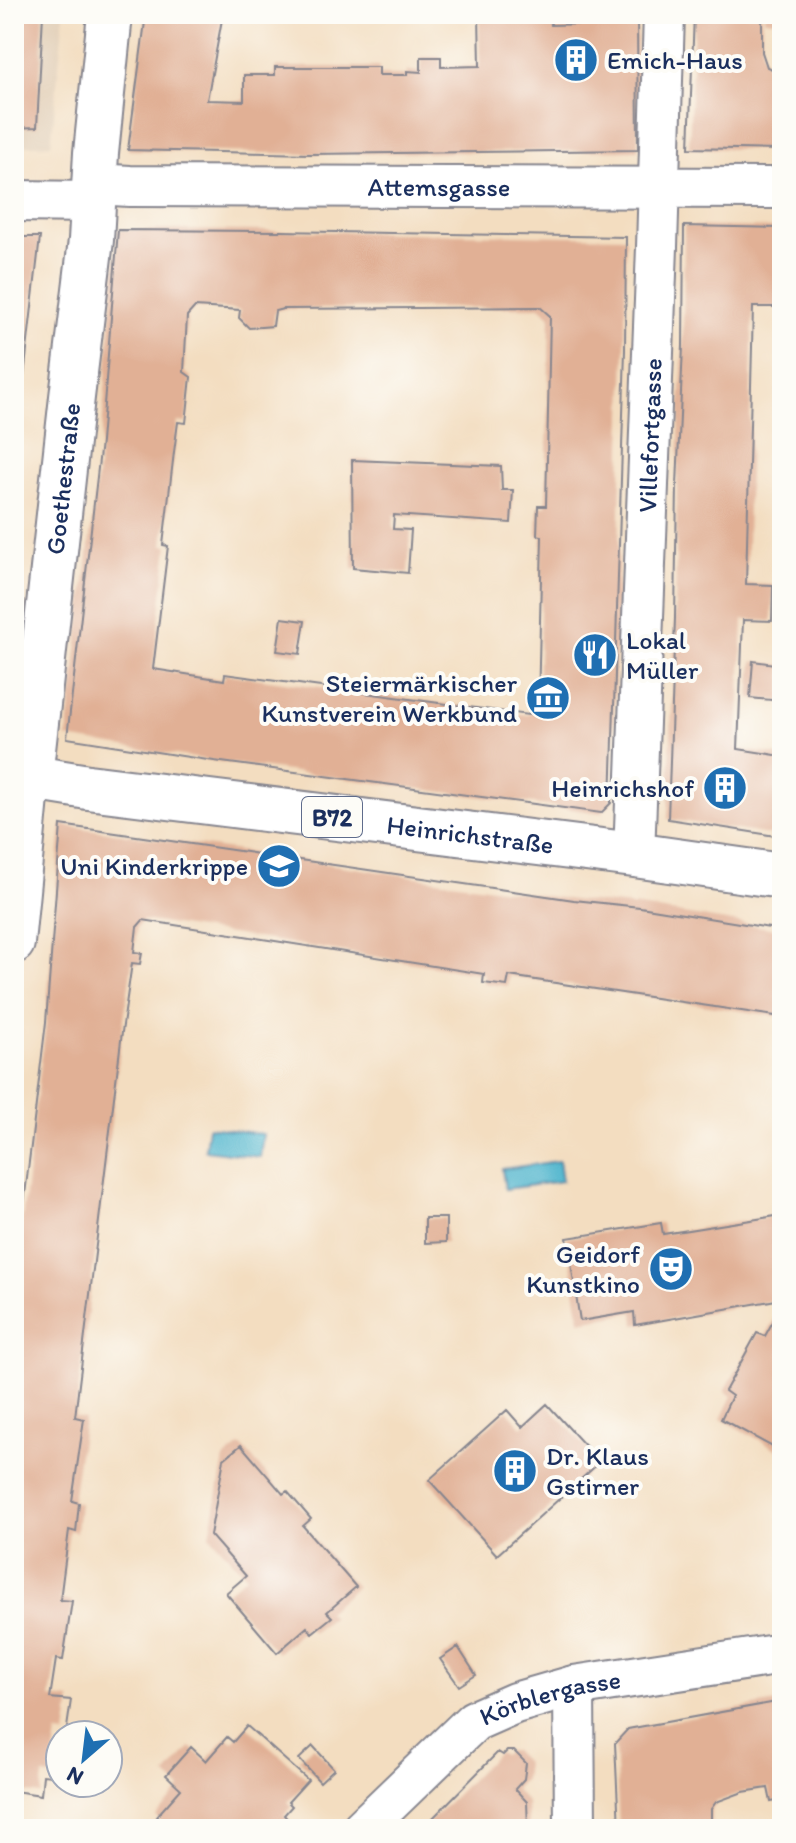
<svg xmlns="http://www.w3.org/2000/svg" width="796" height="1843" font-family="Itim,sans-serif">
<rect width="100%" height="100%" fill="#fdfcf7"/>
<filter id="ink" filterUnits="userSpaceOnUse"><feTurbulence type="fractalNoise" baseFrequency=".0125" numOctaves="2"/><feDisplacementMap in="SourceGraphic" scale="16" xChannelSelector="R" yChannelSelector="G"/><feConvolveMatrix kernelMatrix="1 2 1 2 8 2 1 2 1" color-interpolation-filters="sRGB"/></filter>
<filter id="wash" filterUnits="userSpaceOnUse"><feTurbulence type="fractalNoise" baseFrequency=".006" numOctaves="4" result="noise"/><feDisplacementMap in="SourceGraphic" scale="32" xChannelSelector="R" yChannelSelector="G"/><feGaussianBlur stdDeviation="1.8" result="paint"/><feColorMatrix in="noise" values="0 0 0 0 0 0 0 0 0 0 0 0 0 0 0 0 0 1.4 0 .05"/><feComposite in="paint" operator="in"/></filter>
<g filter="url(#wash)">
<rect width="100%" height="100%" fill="#f3ddc0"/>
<path fill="#e1cdb5" d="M 14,14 L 64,14 L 51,144 L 14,146 Z"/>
<path fill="#4fb5cd" stroke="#357296" stroke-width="2" d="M 208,1127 L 263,1134 L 260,1157 L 205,1150 Z
M 559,1161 L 562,1181 L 505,1189 L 502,1169 Z"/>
<g id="blocks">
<path fill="#e1b095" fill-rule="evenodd" d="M 14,14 L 43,14 L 37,127 L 14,128 Z
M 146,14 L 223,14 L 207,100 L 244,101 L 244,75 L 275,75 L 275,67 L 379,67 L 379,75 L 407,75 L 407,71 L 421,72 L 421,57 L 441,57 L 441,67 L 480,66 L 479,14 L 550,14 L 551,25 L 590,24 L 590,14 L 637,14 L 638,150 L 310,154 L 128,150 Z
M 694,14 L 762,14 L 762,52 L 767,67 L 782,73 L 782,150 L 689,148 Z
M 764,14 L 782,14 L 782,20 L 764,20 Z
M 684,226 L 782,228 L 782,307 L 753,307 L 746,584 L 773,585 L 772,621 L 743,620 L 738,749 L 782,756 L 782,837 L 668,819 L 675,618 L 677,485 L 683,346 Z
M 118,230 L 280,231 L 626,237 L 625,350 L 611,803 L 601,813 L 214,761 L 67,738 L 101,442 ZM 195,307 L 240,310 L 239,318 L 249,328 L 273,326 L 275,311 L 283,309 L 540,307 L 550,316 L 546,506 L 538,506 L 537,535 L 542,536 L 538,706 L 528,715 L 225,674 L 224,680 L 153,669 L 168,546 L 163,545 L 174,452 L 178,422 L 186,423 L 191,377 L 184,372 L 187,316 Z
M 14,237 L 40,237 L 16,446 L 14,445 Z
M 352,460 L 501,466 L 502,490 L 513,490 L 511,523 L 394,515 L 393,529 L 411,530 L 408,573 L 353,568 Z
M 282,618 L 305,621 L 300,654 L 277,651 Z
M 753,661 L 782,665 L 782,701 L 750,698 Z
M 61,825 L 574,900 L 640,907 L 782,930 L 782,1017 L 509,976 L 507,986 L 483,983 L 484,974 L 143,920 L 137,927 L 134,952 L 142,953 L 140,964 L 132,963 L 122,1032 L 75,1417 L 84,1419 L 72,1501 L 79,1503 L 76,1532 L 69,1530 L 60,1600 L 72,1601 L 63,1660 L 56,1659 L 50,1698 L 71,1700 L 66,1735 L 57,1734 L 51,1776 L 43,1775 L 41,1795 L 14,1791 L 14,1285 L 46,1022 Z
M 782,1215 L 782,1299 L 635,1325 L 634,1312 L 580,1321 L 567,1238 L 661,1223 L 663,1234 Z
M 425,1218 L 446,1218 L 446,1242 L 425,1243 Z
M 782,1305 L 782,1452 L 721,1419 L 732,1396 L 725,1391 L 757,1333 L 765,1336 Z
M 547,1404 L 600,1462 L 497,1555 L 429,1480 L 507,1410 L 522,1427 Z
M 241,1445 L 283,1494 L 287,1491 L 311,1519 L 303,1526 L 356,1587 L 327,1612 L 332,1617 L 312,1633 L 307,1627 L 277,1653 L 226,1593 L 246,1576 L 210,1535 L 224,1459 Z
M 458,1647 L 476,1675 L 459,1686 L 440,1659 Z
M 782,1701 L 782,1800 L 771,1802 L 768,1788 L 743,1792 L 716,1802 L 711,1809 L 711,1829 L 619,1829 L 615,1743 L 628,1729 Z
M 247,1726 L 308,1780 L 288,1802 L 292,1806 L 284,1815 L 289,1821 L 282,1829 L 169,1829 L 156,1817 L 181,1789 L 166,1775 L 191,1747 L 206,1761 L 227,1737 L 233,1742 Z
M 313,1746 L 334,1769 L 320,1782 L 299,1759 Z
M 507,1751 L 514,1751 L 526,1763 L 524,1779 L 515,1789 L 527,1802 L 528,1829 L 422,1829 L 498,1752 L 503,1755 Z"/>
</g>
</g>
<g filter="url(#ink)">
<use href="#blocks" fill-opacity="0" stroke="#87868f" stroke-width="2"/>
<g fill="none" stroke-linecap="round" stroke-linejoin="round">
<g stroke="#87868f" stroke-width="44">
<g id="minor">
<path id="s1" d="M 95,184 L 130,186 L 782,188"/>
<path d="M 14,201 L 93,202"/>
<path id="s2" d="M 634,855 L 657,247 L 664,14"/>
<path d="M 14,943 L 30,777"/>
<path d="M 574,1686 L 575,1829"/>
<path id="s3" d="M 362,1829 L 474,1721 L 515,1703 L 574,1686 L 782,1654"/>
</g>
</g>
<g stroke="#87868f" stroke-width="48">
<g id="tertiary">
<path id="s4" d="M 30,777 L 72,397 L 91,240 L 96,153 L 110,14"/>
</g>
</g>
<g stroke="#87868f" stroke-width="48">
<g id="primary">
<path id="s5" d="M 14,775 L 88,787 L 634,855 L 782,876"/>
</g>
</g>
<use href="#minor" stroke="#fff" stroke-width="40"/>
<use href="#tertiary" stroke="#fff" stroke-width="44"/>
<use href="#primary" stroke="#fff" stroke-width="44"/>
</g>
</g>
<defs>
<g id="building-disc" transform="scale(2.3)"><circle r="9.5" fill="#1f6fb2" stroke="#fdfcf7"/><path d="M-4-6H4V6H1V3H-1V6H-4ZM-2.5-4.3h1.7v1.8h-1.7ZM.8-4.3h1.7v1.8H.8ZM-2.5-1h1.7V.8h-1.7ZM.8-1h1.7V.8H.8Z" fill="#fff"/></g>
<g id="restaurant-disc" transform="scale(2.3)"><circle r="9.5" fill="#1f6fb2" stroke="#fdfcf7"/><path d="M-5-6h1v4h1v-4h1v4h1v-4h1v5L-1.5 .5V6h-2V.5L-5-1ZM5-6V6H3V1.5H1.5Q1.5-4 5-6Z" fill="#fff"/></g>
<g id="museum-disc" transform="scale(2.3)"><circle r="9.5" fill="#1f6fb2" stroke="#fdfcf7"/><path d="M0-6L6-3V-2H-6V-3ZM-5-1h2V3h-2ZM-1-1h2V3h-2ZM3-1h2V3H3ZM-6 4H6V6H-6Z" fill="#fff"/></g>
<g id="school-disc" transform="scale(2.3)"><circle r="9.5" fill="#1f6fb2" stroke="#fdfcf7"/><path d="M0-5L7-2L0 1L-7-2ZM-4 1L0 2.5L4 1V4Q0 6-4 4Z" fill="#fff"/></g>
<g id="theatre-disc" transform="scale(2.3)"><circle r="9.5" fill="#1f6fb2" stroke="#fdfcf7"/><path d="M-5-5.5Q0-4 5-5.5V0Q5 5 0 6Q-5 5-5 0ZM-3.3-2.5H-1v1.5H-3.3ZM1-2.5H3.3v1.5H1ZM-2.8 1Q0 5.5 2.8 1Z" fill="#fff"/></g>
</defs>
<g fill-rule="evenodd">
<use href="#building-disc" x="576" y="60"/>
<use href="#restaurant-disc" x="595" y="655"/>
<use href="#museum-disc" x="548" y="698"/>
<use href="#building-disc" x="725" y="788"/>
<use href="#school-disc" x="279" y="866"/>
<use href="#theatre-disc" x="671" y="1269"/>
<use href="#building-disc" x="515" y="1471"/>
</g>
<g text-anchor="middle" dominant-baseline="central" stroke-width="8" stroke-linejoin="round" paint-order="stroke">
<rect fill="#fdfcf7" stroke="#5f6c8c" stroke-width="2" x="302" y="797" width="60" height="40" rx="6"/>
<g font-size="24" font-weight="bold" fill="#1b2f5e">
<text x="332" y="817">B72</text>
</g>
<g font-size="26" fill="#1b2f5e" stroke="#fdfcf7" text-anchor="end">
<text x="607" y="60" text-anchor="start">Emich-Haus</text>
<text x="626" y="640" text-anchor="start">Lokal<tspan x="626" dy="30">Müller</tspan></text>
<text x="517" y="683">Steiermärkischer<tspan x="517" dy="30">Kunstverein Werkbund</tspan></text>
<text x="694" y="788">Heinrichshof</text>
<text x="248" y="866">Uni Kinderkrippe</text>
<text x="640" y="1254">Geidorf<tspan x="640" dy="30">Kunstkino</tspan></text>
<text x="546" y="1456" text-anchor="start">Dr. Klaus<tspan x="546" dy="30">Gstirner</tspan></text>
</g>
<g font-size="26" fill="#1b2f5e" stroke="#fdfcf7">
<text stroke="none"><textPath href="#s1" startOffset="344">Attemsgasse</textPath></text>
<text stroke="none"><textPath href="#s2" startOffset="420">Villefortgasse</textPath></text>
<text stroke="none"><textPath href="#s4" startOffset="300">Goethestraße</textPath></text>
<text stroke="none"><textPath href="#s5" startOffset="460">Heinrichstraße</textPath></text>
<text stroke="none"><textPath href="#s3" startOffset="236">Körblergasse</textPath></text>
</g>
</g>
<rect width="796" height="1843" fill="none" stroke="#fdfcf7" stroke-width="48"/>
<g transform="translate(84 1759) rotate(208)"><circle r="38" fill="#fdfcf7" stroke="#a3aaba" stroke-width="2"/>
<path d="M0-6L14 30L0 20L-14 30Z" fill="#1f6fb2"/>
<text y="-12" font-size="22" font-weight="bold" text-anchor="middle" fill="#1b2f5e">N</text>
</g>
</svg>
